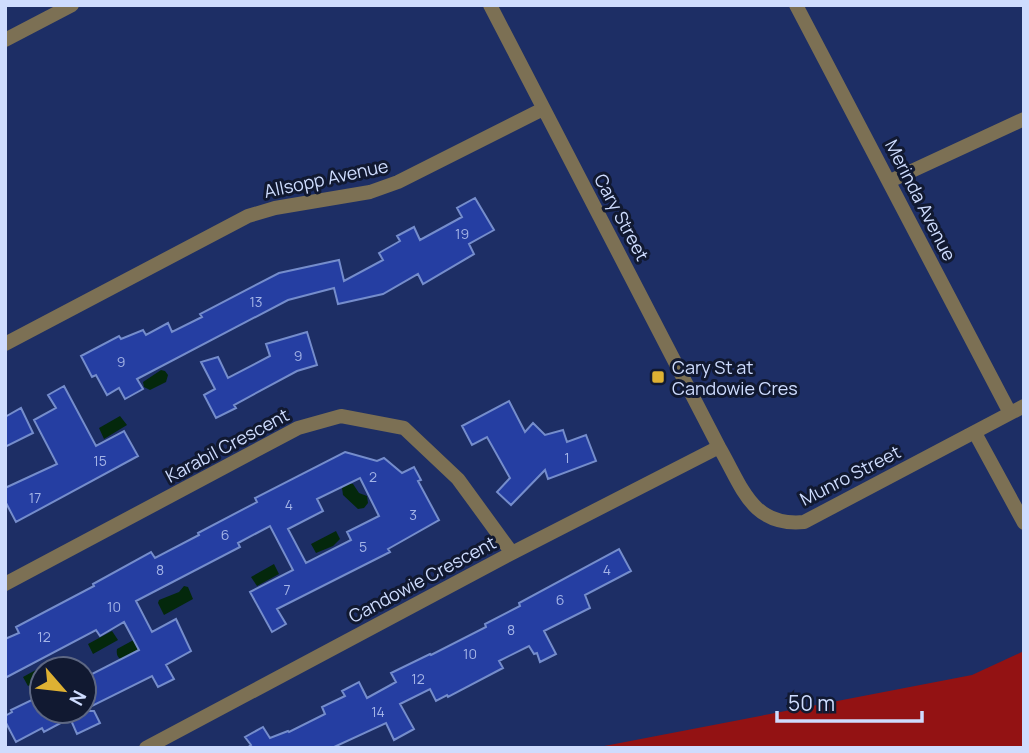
<svg xmlns="http://www.w3.org/2000/svg" width="1029" height="753" font-family="Manrope,sans-serif">
<rect width="100%" height="100%" fill="#1d2e65"/>
<path fill="#931213" d="M 1024,651 L 1024,748 L 594,748 L 972,675 Z"/>
<path fill="#04280c" d="M 161,370 L 165,371 L 168,375 L 166,382 L 150,390 L 144,387 L 143,382 Z
M 120,416 L 127,425 L 104,439 L 99,428 Z
M 347,483 L 353,484 L 359,493 L 367,496 L 368,503 L 364,508 L 358,509 L 343,495 L 342,488 Z
M 336,531 L 340,539 L 333,546 L 316,553 L 311,544 Z
M 274,564 L 279,574 L 257,586 L 251,577 Z
M 184,586 L 188,587 L 193,599 L 164,615 L 158,603 L 159,600 L 179,592 Z
M 112,631 L 118,640 L 93,654 L 88,644 Z
M 139,637 L 145,648 L 123,661 C 118,658 116,655 117,649 Z
M 43,666 L 44,669 L 42,669 L 42,679 L 28,686 L 23,677 Z"/>
<path fill="#253ea2" stroke="#758dcc" stroke-width="2" fill-rule="evenodd" d="M 475,198 L 494,230 L 469,244 L 474,254 L 423,284 L 418,274 L 383,294 L 338,304 L 334,288 L 288,300 L 137,379 L 143,389 L 125,399 L 119,388 L 107,395 L 96,375 L 92,377 L 81,356 L 119,336 L 121,339 L 143,330 L 146,335 L 168,323 L 172,332 L 202,317 L 200,314 L 279,273 L 339,260 L 344,281 L 383,260 L 379,253 L 400,241 L 397,236 L 414,227 L 420,240 L 462,217 L 457,208 Z
M 307,332 L 317,365 L 297,371 L 234,405 L 236,408 L 216,418 L 204,395 L 215,389 L 201,362 L 218,357 L 228,378 L 270,356 L 266,344 Z
M 64,386 L 96,446 L 124,431 L 138,456 L 16,522 L 5,501 L 5,488 L 57,464 L 34,420 L 56,408 L 48,395 Z
M 509,401 L 525,432 L 533,423 L 545,435 L 563,430 L 567,442 L 586,435 L 596,461 L 548,479 L 545,470 L 511,505 L 497,492 L 510,478 L 487,437 L 472,445 L 462,426 Z
M 21,408 L 33,433 L 5,447 L 5,417 Z
M 345,452 L 377,461 L 384,458 L 402,473 L 414,467 L 421,480 L 418,481 L 439,520 L 388,549 L 390,552 L 277,609 L 286,624 L 272,632 L 250,592 L 293,570 L 270,526 L 238,543 L 240,547 L 136,601 L 152,632 L 176,619 L 191,651 L 166,665 L 174,679 L 158,687 L 152,676 L 84,710 L 84,678 L 139,650 L 124,622 L 100,636 L 96,630 L 5,678 L 5,639 L 19,633 L 16,627 L 94,586 L 93,584 L 151,552 L 155,558 L 199,535 L 198,533 L 257,502 L 255,498 ZM 360,478 L 379,516 L 347,532 L 351,540 L 306,563 L 288,529 L 323,511 L 317,499 Z
M 619,549 L 631,571 L 585,595 L 590,608 L 544,631 L 556,654 L 540,662 L 537,653 L 534,654 L 529,646 L 499,661 L 503,668 L 448,697 L 447,695 L 436,701 L 430,689 L 400,704 L 414,729 L 394,740 L 386,723 L 332,748 L 247,748 L 251,745 L 245,737 L 263,727 L 270,738 L 288,731 L 289,732 L 325,714 L 322,707 L 345,696 L 342,691 L 359,682 L 367,698 L 396,682 L 391,673 L 430,654 L 431,655 L 486,627 L 485,624 L 520,606 L 519,603 Z
M 42,695 L 42,711 L 94,711 L 100,723 L 77,734 L 70,718 L 44,732 L 42,728 L 16,742 L 5,721 L 5,716 L 12,712 L 11,710 Z"/>
<g fill="none" stroke-linecap="round" stroke-linejoin="round">
<path stroke="#7c7054" stroke-width="14" d="M 490,5 L 719,447 C 742,486 751,527 804,522 L 1024,406
M 796,5 L 1010,413
M 5,40 L 72,5
M 890,181 L 1024,119
M 5,344 L 248,216 L 275,208 L 370,192 L 398,182 L 543,109
M 975,433 L 1024,523
M 5,584 L 298,428 L 341,416 L 404,428 L 458,479 L 512,553
M 146,748 L 512,553 L 719,447"/>
</g>
<rect fill="#deb133" stroke="#111931" stroke-width="2.5" x="651" y="370" width="14" height="14" rx="3.5"/>
<g text-anchor="middle" dominant-baseline="central" stroke-width="6" stroke-linejoin="round" paint-order="stroke">
<g font-size="14" fill="#a4b4e7">
<text x="462" y="233">19</text>
<text x="256" y="301">13</text>
<text x="298" y="355">9</text>
<text x="121" y="361">9</text>
<text x="567" y="457">1</text>
<text x="100" y="460">15</text>
<text x="373" y="476">2</text>
<text x="35" y="497">17</text>
<text x="289" y="504">4</text>
<text x="413" y="514">3</text>
<text x="225" y="534">6</text>
<text x="363" y="546">5</text>
<text x="160" y="569">8</text>
<text x="607" y="569">4</text>
<text x="287" y="589">7</text>
<text x="560" y="599">6</text>
<text x="114" y="606">10</text>
<text x="511" y="629">8</text>
<text x="44" y="636">12</text>
<text x="470" y="653">10</text>
<text x="418" y="678">12</text>
<text x="378" y="711">14</text>
</g>
<g font-size="18" fill="#cedcfe" stroke="#111931">
<text transform="translate(326 178) rotate(-12)">Allsopp Avenue</text>
<text transform="translate(921 200) rotate(63)">Merinda Avenue</text>
<text transform="translate(622 217) rotate(62)">Cary Street</text>
<text transform="translate(227 445) rotate(-28)">Karabil Crescent</text>
<text transform="translate(850 475) rotate(-27)">Munro Street</text>
<text transform="translate(422 579) rotate(-28)">Candowie Crescent</text>
</g>
<g font-size="18" fill="#cedcfe" stroke="#111931" text-anchor="start">
<text x="672" y="367">Cary St at<tspan x="672" dy="21">Candowie Cres</tspan></text>
</g>
</g>
<rect width="1029" height="753" fill="none" stroke="#cedcfe" stroke-width="14"/>
<g transform="translate(63 690) rotate(118)"><circle r="33" fill="#111931" stroke="#5d6783" stroke-width="2"/>
<path d="M0-5L12 26L0 18L-12 26Z" fill="#deb133"/>
<text y="-10" font-size="19" font-weight="bold" text-anchor="middle" fill="#cedcfe">N</text>
</g>
<path d="M777 711v10h145v-10" fill="none" stroke="#cedcfe" stroke-width="3.5"/>
<text x="788" y="711" font-size="21" fill="#cedcfe" stroke="#111931" stroke-width="5" paint-order="stroke">50 m</text>
</svg>
